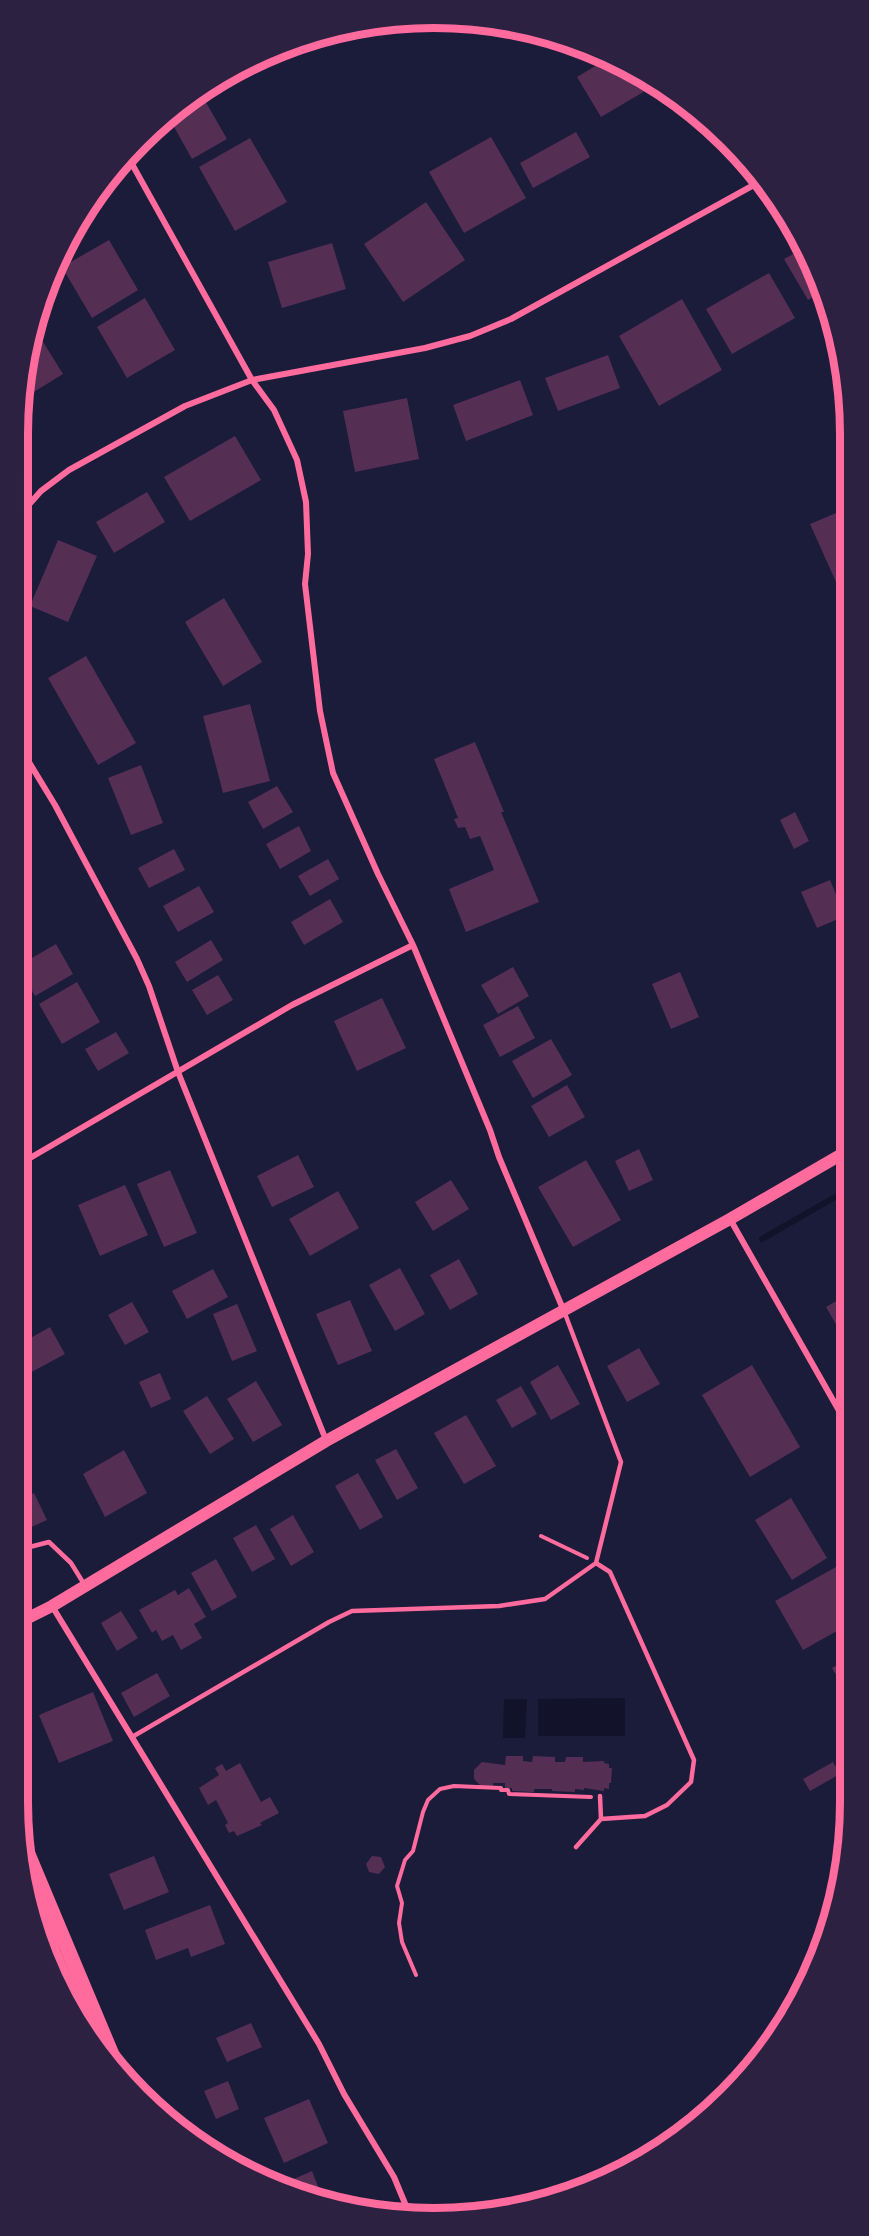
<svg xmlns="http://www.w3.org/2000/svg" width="869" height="2236" font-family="Commissioner,sans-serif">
<rect width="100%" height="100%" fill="#1b1b3a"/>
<path fill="#12122b" d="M 625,1698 L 625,1736 L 538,1736 L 538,1699 Z
M 504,1699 L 527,1699 L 525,1738 L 503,1738 Z"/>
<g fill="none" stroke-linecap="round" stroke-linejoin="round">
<path stroke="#12122b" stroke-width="6" d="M 762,1239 L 849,1189"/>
</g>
<path fill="#542f53" d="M 607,59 L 657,84 L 601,117 L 577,77 Z
M 200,92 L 227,139 L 192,159 L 168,116 L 181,104 Z
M 576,132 L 590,157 L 533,188 L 520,163 Z
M 491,137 L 526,198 L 464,233 L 429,172 Z
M 250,138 L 287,202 L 235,231 L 199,167 Z
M 93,200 L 99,210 L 76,223 Z
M 426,202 L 465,260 L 403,302 L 364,244 Z
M 109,240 L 138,290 L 92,318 L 62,267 Z
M 332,243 L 346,289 L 282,308 L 268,262 Z
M 803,249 L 819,275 L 823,291 L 808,300 L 784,259 Z
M 769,273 L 795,318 L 732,354 L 706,309 Z
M 145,298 L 175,350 L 127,378 L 97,327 Z
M 682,299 L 722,370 L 659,406 L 619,336 Z
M 35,329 L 63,374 L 24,398 L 29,369 Z
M 608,355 L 620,388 L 558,411 L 545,378 Z
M 520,380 L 533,415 L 466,441 L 453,405 Z
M 407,398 L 419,459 L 355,472 L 343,411 Z
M 235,436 L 261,480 L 190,521 L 164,477 Z
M 147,492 L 165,522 L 114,553 L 96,522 Z
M 848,508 L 848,588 L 840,591 L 810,524 Z
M 58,540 L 97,556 L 68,622 L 30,606 Z
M 224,598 L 262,662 L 223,686 L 185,622 Z
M 86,656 L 136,743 L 98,765 L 48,678 Z
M 250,704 L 270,781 L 223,793 L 203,716 Z
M 475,742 L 504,812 L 501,812 L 539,902 L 466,932 L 449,889 L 494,870 L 480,836 L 470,839 L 465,827 L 458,828 L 454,819 L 458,818 L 434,759 Z
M 141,765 L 163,823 L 131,835 L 108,778 Z
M 277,786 L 293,812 L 263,829 L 248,802 Z
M 795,812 L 809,841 L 794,849 L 780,820 Z
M 299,826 L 311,851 L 280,869 L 266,844 Z
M 174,849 L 185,870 L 149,888 L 138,868 Z
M 328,859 L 339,879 L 310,896 L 298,876 Z
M 830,880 L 845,916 L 817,928 L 801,892 Z
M 199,886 L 214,912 L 178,932 L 163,906 Z
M 330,899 L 343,922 L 304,945 L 291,922 Z
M 211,940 L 223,960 L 187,982 L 175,962 Z
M 56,944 L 73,974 L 35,996 L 18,966 Z
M 513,967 L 529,996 L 498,1014 L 481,985 Z
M 680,972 L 699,1017 L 671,1029 L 652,984 Z
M 218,975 L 233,1000 L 207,1015 L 192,990 Z
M 77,982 L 100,1022 L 62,1044 L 39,1004 Z
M 382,998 L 406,1048 L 357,1071 L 334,1021 Z
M 518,1006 L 535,1038 L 500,1057 L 483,1025 Z
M 116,1032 L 129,1053 L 98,1071 L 85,1049 Z
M 551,1039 L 572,1075 L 533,1098 L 512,1061 Z
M 567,1085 L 585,1117 L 549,1137 L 531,1106 Z
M 639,1149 L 653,1180 L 629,1191 L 615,1161 Z
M 298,1155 L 314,1187 L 272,1207 L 257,1176 Z
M 586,1160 L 621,1220 L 573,1247 L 538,1187 Z
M 170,1170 L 197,1233 L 164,1247 L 137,1184 Z
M 451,1180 L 469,1209 L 433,1231 L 415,1202 Z
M 125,1185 L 148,1235 L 100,1256 L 78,1205 Z
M 338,1191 L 359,1228 L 310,1256 L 289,1219 Z
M 459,1259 L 478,1294 L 450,1310 L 430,1275 Z
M 400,1268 L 425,1314 L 395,1331 L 369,1285 Z
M 213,1269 L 228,1297 L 187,1319 L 172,1291 Z
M 850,1293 L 850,1349 L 826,1307 Z
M 350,1300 L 372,1351 L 338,1365 L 316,1314 Z
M 132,1302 L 149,1332 L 125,1345 L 108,1315 Z
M 237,1304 L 257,1351 L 232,1361 L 213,1314 Z
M 50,1327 L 65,1354 L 26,1375 L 18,1359 L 18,1345 Z
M 639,1348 L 660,1384 L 627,1402 L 607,1366 Z
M 558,1365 L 580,1404 L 551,1420 L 530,1382 Z
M 752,1365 L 800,1447 L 750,1477 L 702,1395 Z
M 160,1373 L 171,1399 L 151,1408 L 139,1382 Z
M 256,1381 L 282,1425 L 253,1442 L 227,1399 Z
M 521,1386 L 537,1414 L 512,1428 L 496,1400 Z
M 207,1396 L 234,1439 L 210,1454 L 183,1411 Z
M 466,1415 L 496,1466 L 464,1484 L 434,1433 Z
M 396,1449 L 418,1488 L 397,1500 L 375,1460 Z
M 124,1450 L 147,1493 L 105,1517 L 83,1474 Z
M 358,1473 L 383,1517 L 360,1530 L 335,1486 Z
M 34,1493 L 47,1520 L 18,1533 L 18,1500 Z
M 791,1498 L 827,1558 L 792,1580 L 755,1520 Z
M 293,1515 L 314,1552 L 291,1566 L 270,1529 Z
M 256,1525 L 275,1559 L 252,1572 L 233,1538 Z
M 216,1559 L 237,1597 L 212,1611 L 191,1573 Z
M 836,1567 L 850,1593 L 851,1623 L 803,1650 L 775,1601 Z
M 189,1588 L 206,1617 L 194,1624 L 202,1638 L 181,1650 L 173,1635 L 162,1641 L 156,1630 L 152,1633 L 139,1610 L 175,1590 L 178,1595 Z
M 121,1611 L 138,1638 L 117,1651 L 101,1623 Z
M 851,1657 L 851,1701 L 832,1668 Z
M 157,1673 L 170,1696 L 134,1717 L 121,1693 Z
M 93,1692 L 113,1741 L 59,1763 L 39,1715 Z
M 506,1756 L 523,1756 L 523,1761 L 532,1762 L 533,1756 L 555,1757 L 555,1762 L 565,1762 L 566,1757 L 583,1757 L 583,1762 L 604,1761 L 604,1763 L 609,1764 L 609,1768 L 612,1768 L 611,1783 L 609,1783 L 609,1789 L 604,1788 L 604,1791 L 584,1788 L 584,1790 L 575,1789 L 575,1792 L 552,1791 L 552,1789 L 534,1789 L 534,1792 L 512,1791 L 512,1788 L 505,1788 L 505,1783 L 493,1783 L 493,1787 L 481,1786 L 474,1779 L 474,1770 L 482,1762 L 505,1765 Z
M 833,1762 L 840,1774 L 810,1791 L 803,1779 Z
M 240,1763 L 261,1802 L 270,1797 L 279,1813 L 260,1823 L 262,1825 L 237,1836 L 234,1831 L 229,1833 L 225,1825 L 228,1823 L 216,1800 L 208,1805 L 199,1788 L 219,1775 L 215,1768 L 222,1764 L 226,1771 Z
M 154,1856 L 169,1892 L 124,1910 L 109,1874 Z
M 372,1856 L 381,1857 L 385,1867 L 379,1874 L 369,1872 L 366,1864 Z
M 210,1905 L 225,1944 L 191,1957 L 188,1948 L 156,1960 L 145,1930 Z
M 251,2023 L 262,2047 L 227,2062 L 216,2038 Z
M 228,2081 L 239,2109 L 216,2119 L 204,2091 Z
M 309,2099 L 328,2143 L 284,2163 L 264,2118 Z
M 312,2171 L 323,2199 L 320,2201 L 301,2196 L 278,2186 Z"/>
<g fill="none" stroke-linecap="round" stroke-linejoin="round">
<path stroke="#ff6b9d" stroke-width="4" d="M 541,1536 L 587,1558
M 416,1975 L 402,1942 L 399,1923 L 402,1903 L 397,1886 L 405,1860 L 413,1851 L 423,1812 L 428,1800 L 440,1789 L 454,1786 L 501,1788 L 501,1790 L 508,1790 L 509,1794 L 591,1797"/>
<path stroke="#ff6b9d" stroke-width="4.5" d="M 18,1550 L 49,1542 L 71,1563 L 84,1584
M 18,1593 L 31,1614
M 132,1737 L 329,1622 L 352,1611 L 499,1606 L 545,1599 L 596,1563 L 621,1462 L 564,1311
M 600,1796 L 601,1819
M 576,1847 L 601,1819 L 645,1816 L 667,1805 L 691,1782 L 694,1760 L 610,1572 L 596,1563"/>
<path stroke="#ff6b9d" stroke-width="6" d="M 127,155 L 252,380 L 274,410 L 297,460 L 306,502 L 308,554 L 305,584 L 320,711 L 333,773 L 378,874 L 413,945 L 490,1130 L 499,1157 L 563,1309
M 18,517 L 41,491 L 69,470 L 185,406 L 252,380 L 425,348 L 470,336 L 511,319 L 761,181
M 18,744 L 55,805 L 137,959 L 149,986 L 178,1072 L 326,1440
M 18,1165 L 292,1005 L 413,945
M 730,1219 L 850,1430
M 52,1606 L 319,2044 L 344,2094 L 394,2177 L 409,2213"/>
<path stroke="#ff6b9d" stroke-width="12" d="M 18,1623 L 52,1606 L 326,1441 L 730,1219 L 849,1150"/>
<path stroke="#ff6b9d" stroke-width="15" d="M 25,1847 L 121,2076"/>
</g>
<path d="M0 0H869V2236H0ZM434 28H434A406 406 0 0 1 840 434V1802A406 406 0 0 1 434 2208H434A406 406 0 0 1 28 1802V434A406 406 0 0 1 434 28Z" fill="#2d2142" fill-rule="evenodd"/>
<path fill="none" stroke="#ff6b9d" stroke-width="8" d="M434 28H434A406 406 0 0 1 840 434V1802A406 406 0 0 1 434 2208H434A406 406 0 0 1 28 1802V434A406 406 0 0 1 434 28Z"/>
</svg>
